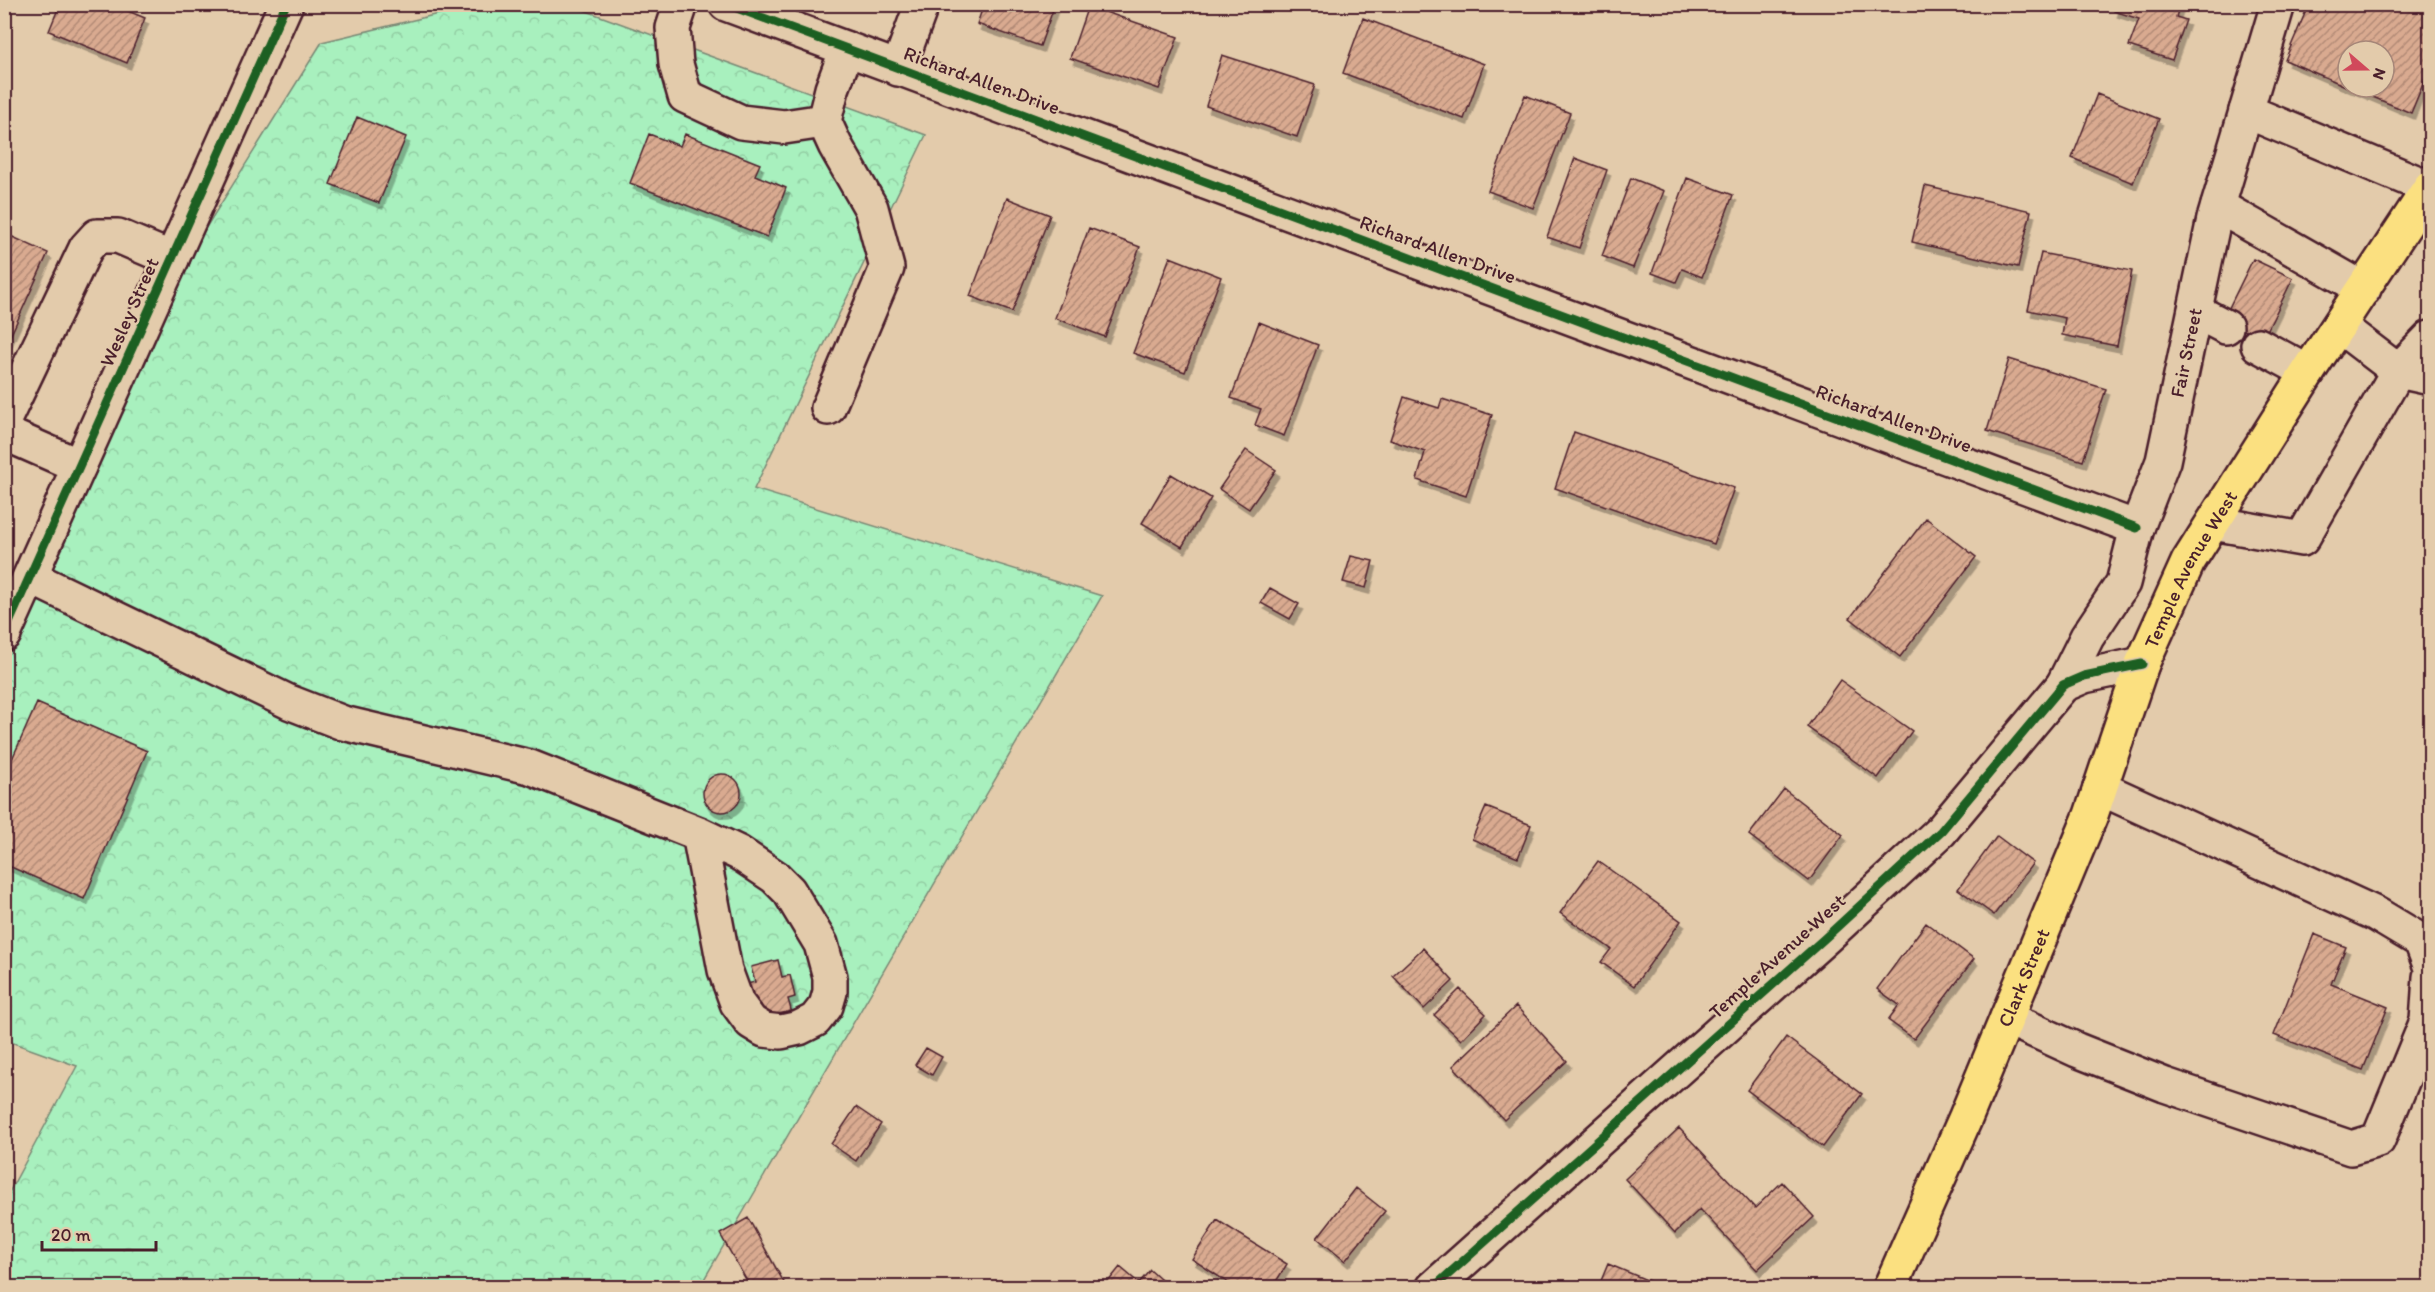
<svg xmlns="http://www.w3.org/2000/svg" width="2435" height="1292" font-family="Itim,sans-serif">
<defs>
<pattern id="park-crowns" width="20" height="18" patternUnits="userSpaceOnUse" patternTransform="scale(1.5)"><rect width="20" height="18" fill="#a8f0be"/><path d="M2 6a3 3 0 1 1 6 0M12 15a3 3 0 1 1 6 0" fill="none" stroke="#92cda3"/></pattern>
<pattern id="building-hatch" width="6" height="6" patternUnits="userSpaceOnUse" patternTransform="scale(1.5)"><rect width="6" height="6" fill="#d9aa90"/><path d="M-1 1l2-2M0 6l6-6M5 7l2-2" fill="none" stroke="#b28a76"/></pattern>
<filter id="shadow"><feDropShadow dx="3.5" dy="6" stdDeviation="0" flood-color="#0004"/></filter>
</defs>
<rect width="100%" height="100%" fill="#e3cbab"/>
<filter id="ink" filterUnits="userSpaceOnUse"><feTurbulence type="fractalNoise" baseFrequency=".0167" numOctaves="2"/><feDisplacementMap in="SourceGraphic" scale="12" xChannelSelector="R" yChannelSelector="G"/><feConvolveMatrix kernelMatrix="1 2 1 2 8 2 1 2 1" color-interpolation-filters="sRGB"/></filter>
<g filter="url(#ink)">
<path fill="url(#park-crowns)" stroke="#798874" stroke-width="1.5" d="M 480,4 L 570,5 L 926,135 L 754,489 L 1102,596 L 699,1288 L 5,1287 L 5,1200 L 77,1066 L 5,1040 L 4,634 L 182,266 L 322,42 Z"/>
<path fill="url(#building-hatch)" stroke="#4a1f2b" stroke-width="1.5" filter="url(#shadow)" d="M 60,4 L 111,4 L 145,18 L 127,63 L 49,31 Z
M 984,4 L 1055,4 L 1040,46 L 977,24 Z
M 2116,4 L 2180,4 L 2176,17 L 2186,20 L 2172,60 L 2129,46 L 2139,19 L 2114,11 Z
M 2309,4 L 2430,4 L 2430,67 L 2411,113 L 2349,87 L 2384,87 L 2384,51 L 2348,51 L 2348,87 L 2285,60 Z
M 1088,6 L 1178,37 L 1159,89 L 1070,58 Z
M 1363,18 L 1484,64 L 1464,119 L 1343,73 Z
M 1222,55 L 1315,85 L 1297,137 L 1206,106 Z
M 2097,94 L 2159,119 L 2133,183 L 2072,158 Z
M 1525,95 L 1570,113 L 1533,208 L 1488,191 Z
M 357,117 L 406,137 L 379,203 L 330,184 Z
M 649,134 L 680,146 L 685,134 L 760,164 L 755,175 L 786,188 L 767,237 L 630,183 Z
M 1575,158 L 1607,170 L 1579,248 L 1547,237 Z
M 1631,178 L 1664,191 L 1633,268 L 1602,256 Z
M 1687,178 L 1733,195 L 1702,277 L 1682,269 L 1676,282 L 1652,273 Z
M 1925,186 L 2031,211 L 2018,267 L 1912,242 Z
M 1007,198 L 1050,215 L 1012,312 L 970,296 Z
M 1089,228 L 1140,247 L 1105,337 L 1055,318 Z
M 4,233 L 48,253 L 4,350 Z
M 2041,253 L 2132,271 L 2117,346 L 2062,335 L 2065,318 L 2028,310 Z
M 1170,257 L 1221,277 L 1185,372 L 1133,353 Z
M 2253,259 L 2293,278 L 2263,339 L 2223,320 Z
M 1259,322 L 1318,345 L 1284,436 L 1255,425 L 1261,409 L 1231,398 Z
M 2009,359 L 2106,389 L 2083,461 L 1987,431 Z
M 1404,397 L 1439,408 L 1442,399 L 1492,415 L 1466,496 L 1417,480 L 1425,452 L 1390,440 Z
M 1574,432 L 1734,488 L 1714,544 L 1555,488 Z
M 1246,450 L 1276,470 L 1249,509 L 1219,489 Z
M 1171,474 L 1211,498 L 1182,547 L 1142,523 Z
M 1926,518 L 1976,557 L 1900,657 L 1850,618 Z
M 1351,556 L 1373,561 L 1366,588 L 1343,582 Z
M 1270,588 L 1299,604 L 1290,619 L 1261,603 Z
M 1840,680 L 1912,731 L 1878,778 L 1807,727 Z
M 37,703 L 147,751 L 84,899 L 4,864 L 4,777 Z
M703 793a19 19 0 1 1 38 0a19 19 0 1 1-38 0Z
M 1784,789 L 1843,835 L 1809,881 L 1749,835 Z
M 1486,807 L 1531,825 L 1518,858 L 1472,839 Z
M 1997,836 L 2033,863 L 1994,915 L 1958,889 Z
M 1598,861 L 1681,921 L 1634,986 L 1601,962 L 1611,949 L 1560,913 Z
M 1926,923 L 1974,959 L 1914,1039 L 1888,1020 L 1899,1005 L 1877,989 Z
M 2314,934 L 2346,947 L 2331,984 L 2388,1007 L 2363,1070 L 2274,1035 Z
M 1423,948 L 1453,981 L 1424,1009 L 1393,976 Z
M 778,960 L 782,977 L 790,975 L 795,997 L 788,999 L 793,1017 L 765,1024 L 761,1005 L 752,1006 L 747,984 L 755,982 L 751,967 Z
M 1460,989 L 1486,1014 L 1461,1040 L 1434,1015 Z
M 1516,1006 L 1567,1061 L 1504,1120 L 1453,1066 Z
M 1786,1037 L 1862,1094 L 1823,1147 L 1747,1090 Z
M 926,1048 L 942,1057 L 932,1075 L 915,1065 Z
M 856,1107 L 881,1124 L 856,1161 L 831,1144 Z
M 1679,1128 L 1755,1208 L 1782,1182 L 1814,1217 L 1757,1270 L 1700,1209 L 1675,1233 L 1625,1179 Z
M 1356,1188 L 1385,1211 L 1345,1261 L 1317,1238 Z
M 748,1218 L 787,1288 L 751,1288 L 720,1234 Z
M 1217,1220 L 1287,1264 L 1272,1288 L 1236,1288 L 1192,1259 Z
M 1608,1264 L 1666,1288 L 1598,1288 Z
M 1120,1267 L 1139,1283 L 1150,1270 L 1170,1288 L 1103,1288 Z"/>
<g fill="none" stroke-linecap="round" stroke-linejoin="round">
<g stroke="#4a1f2b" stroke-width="38">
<g id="minor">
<path d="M 681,4 L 673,28 L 676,64 L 685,96 L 741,122 L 784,127 L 824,121"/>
<path d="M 726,4 L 2137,528"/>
<path d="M 898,69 L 922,4"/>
<path d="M 2246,111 L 2430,188"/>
<path d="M 2218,206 L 2364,289"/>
<path d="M 2195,311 L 2226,327"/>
<path d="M 2339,326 L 2398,371 L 2430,338"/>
<path d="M 2258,345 L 2308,372"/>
<path d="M 828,408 L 887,268 L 871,208 L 835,145 L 824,121 L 832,89 L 847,49"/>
<path d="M 4,420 L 86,248 L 97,236 L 118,236 L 172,259"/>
<path d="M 4,433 L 79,466"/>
<path d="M 2213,523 L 2302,539 L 2398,371 L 2430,378"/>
<path d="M 30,577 L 289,702 L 343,723 L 530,767 L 699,834 L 739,853 L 775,877 L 789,891 L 821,944 L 830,977 L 830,992 L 826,1006 L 815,1020 L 799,1028 L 781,1032 L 764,1030 L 751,1022 L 737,1003 L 725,970 L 699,834"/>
<path d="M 4,634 L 286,4"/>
<path id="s1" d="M 2063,685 L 2087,637 L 2123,583 L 2137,528 L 2163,461 L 2214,219 L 2278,4"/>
<path d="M 2100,788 L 2376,914 L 2421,941 L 2430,965"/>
<path d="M 2007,1018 L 2077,1050 L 2165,1085 L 2351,1148 L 2378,1140 L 2427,1021 L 2430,977"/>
<path d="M 1433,1288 L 1825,938 L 1941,831 L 2063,685 L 2084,676 L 2142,664"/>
</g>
</g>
<g stroke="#4a1f2b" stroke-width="38">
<g id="major">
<path id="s2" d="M 1890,1288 L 1965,1119 L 2091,815 L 2142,664 L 2188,562 L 2308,372 L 2430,187"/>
</g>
</g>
<use href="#minor" stroke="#e3cbab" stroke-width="33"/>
<use href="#major" stroke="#fbe080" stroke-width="33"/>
<g stroke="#e3cbab" stroke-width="13">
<path id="cycleway" d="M 726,4 L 2137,528
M 4,634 L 286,4
M 1433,1288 L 1825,938 L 1941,831 L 2063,685 L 2084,676 L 2142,664"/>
</g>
<use href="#cycleway" stroke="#1b5e20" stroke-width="9"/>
</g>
</g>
<g text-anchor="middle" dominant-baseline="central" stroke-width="4.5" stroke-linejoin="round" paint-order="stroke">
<g font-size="20" fill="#4a1f2b" stroke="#e3cbab">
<text transform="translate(982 80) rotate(20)">Richard Allen Drive</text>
<text transform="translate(1438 249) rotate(20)">Richard Allen Drive</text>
<text transform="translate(129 312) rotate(-66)">Wesley Street</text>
<text stroke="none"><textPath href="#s1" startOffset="358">Fair Street</textPath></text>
<text transform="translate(1894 418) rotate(20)">Richard Allen Drive</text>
<text stroke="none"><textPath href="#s2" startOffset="780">Temple Avenue West</textPath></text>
<text transform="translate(1777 956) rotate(-42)">Temple Avenue West</text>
<text stroke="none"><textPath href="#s2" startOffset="338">Clark Street</textPath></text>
</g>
</g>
<rect width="2435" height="1292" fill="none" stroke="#e3cbab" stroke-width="24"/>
<rect x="12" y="12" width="2411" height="1268" fill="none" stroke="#4a1f2b" stroke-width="2" filter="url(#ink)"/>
<g transform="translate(2366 69) rotate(110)"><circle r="28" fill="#e3cbab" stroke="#a68678" stroke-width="1.5"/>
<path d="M0-4.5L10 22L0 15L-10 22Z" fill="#d1495b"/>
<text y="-9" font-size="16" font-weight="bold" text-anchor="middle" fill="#4a1f2b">N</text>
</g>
<path d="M42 1241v9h114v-9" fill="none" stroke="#4a1f2b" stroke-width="3"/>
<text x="51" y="1241" font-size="18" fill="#4a1f2b" stroke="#e3cbab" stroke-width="4.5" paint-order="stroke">20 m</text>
</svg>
